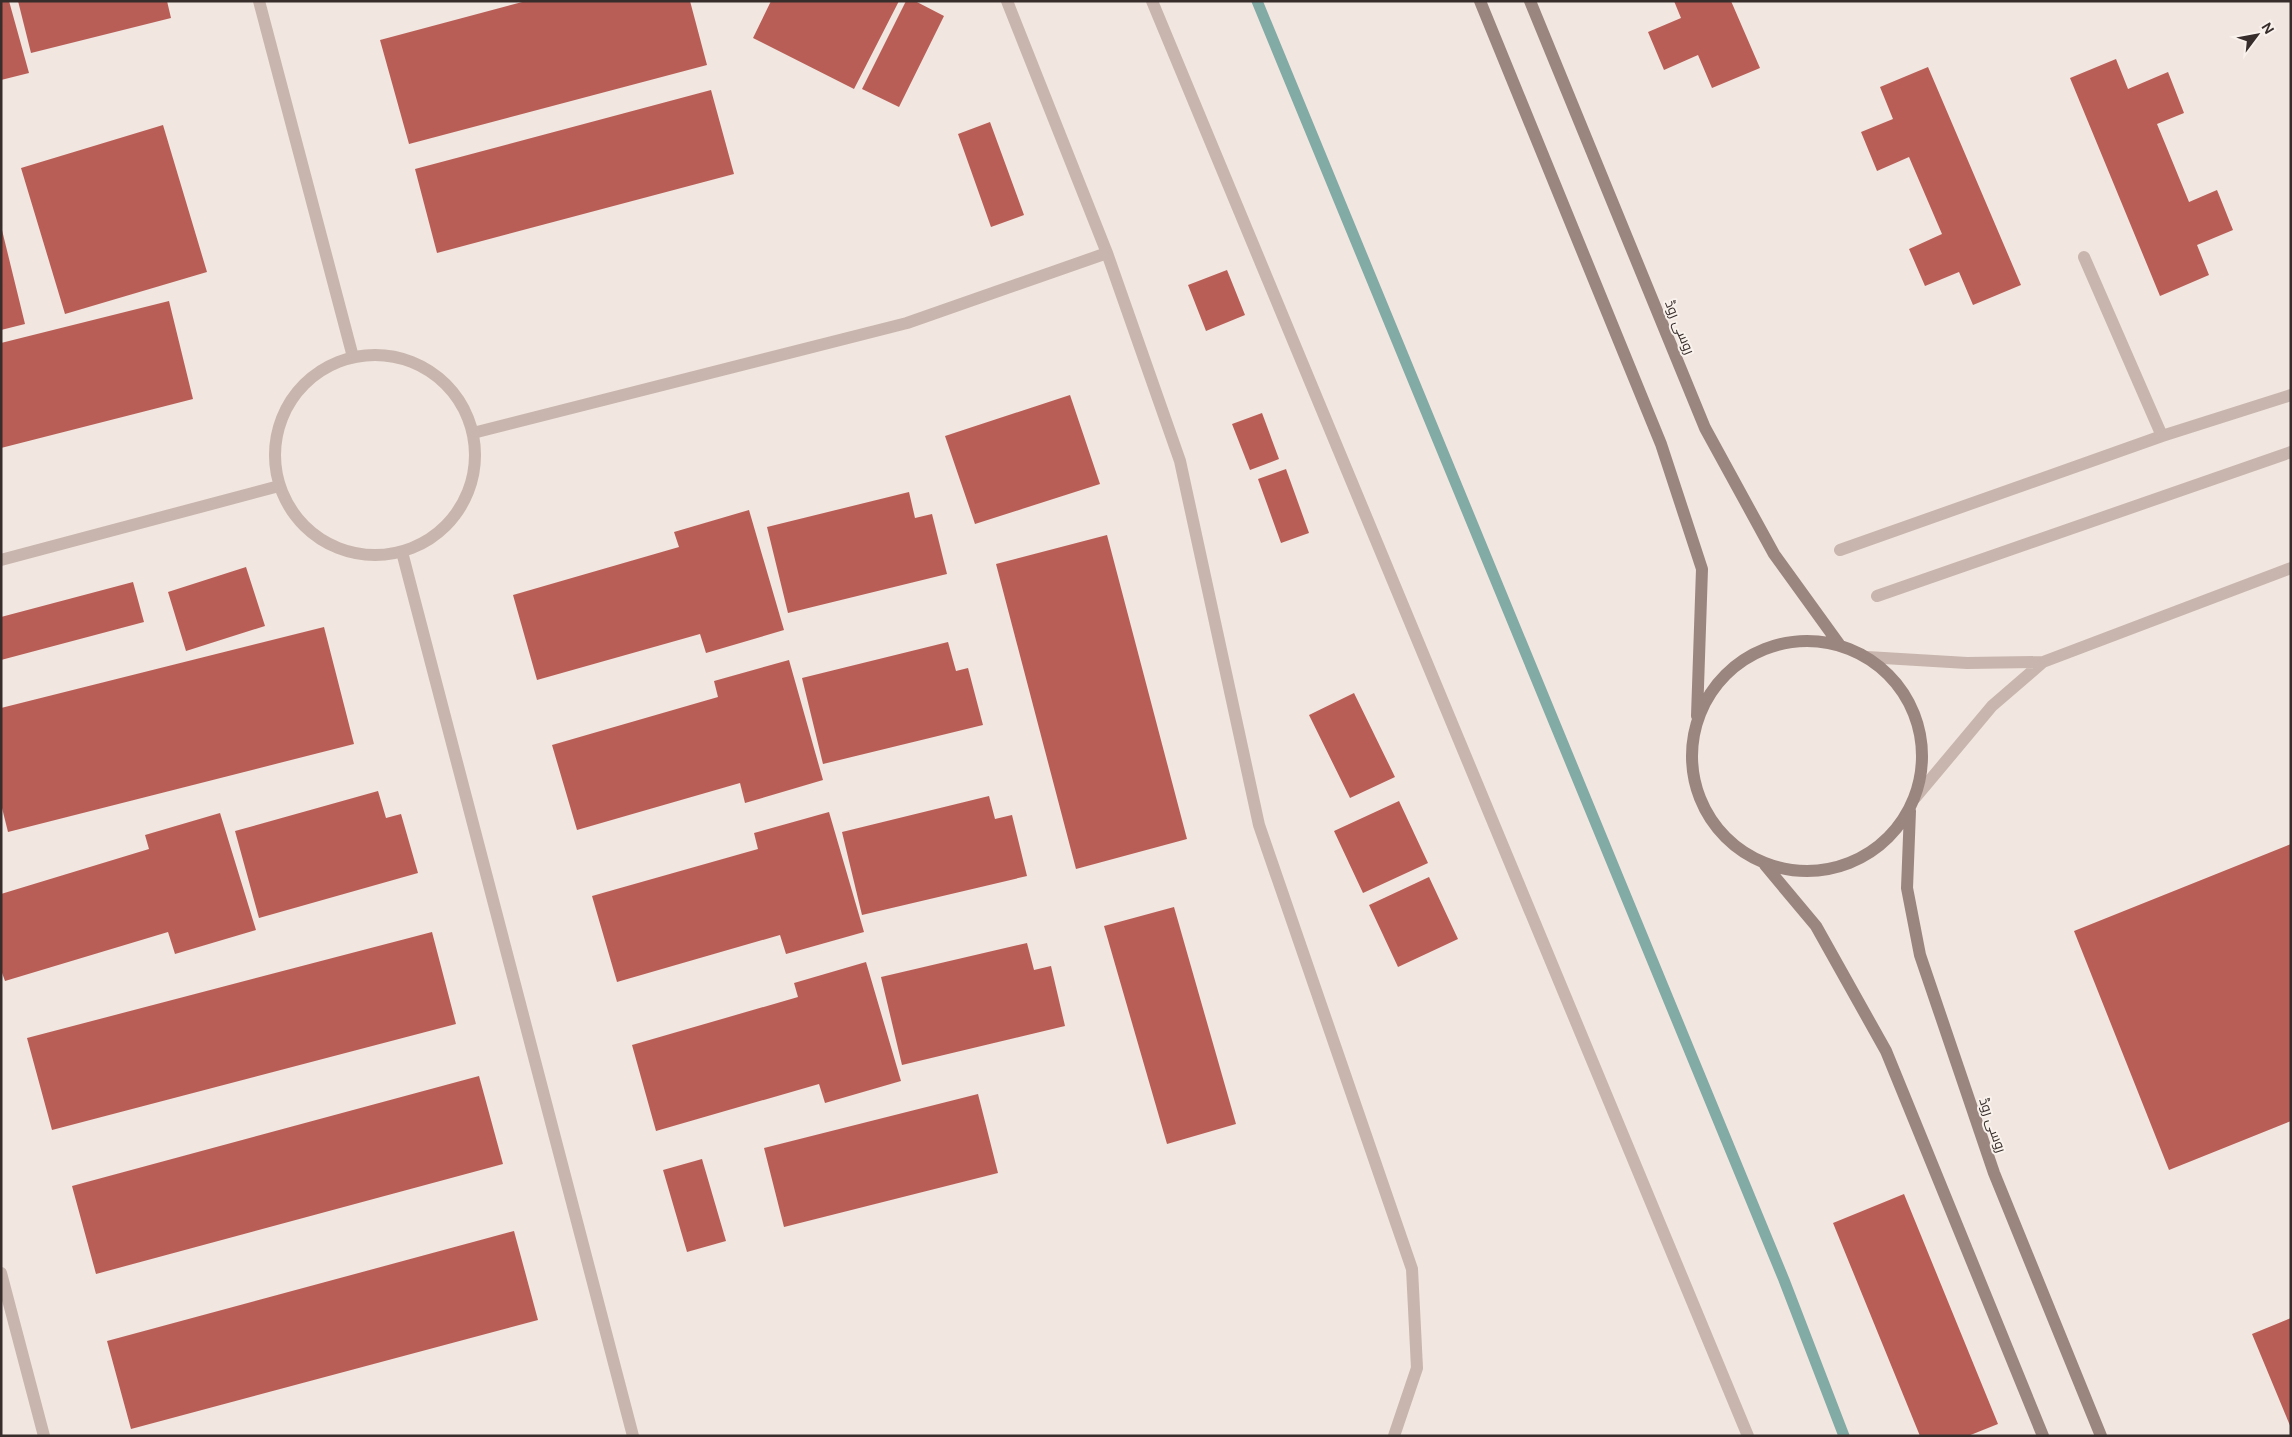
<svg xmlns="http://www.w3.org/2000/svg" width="2292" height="1437" font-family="'DM Sans',Cairo,sans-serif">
<rect width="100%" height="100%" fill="#f1e6e0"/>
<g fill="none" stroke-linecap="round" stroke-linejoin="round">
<path stroke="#82aba6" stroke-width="11" d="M 1257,1 L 1784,1280 L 1844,1436"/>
</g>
<path fill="#b95e56" d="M 1,1 L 9,1 L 29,73 L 1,80 Z
M 18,1 L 167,1 L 171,18 L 31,53 Z
M 526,1 L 690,1 L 707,65 L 409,144 L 380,40 Z
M 771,1 L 899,1 L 854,89 L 753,38 Z
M 906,1 L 915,1 L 944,16 L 899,107 L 862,89 Z
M 1674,1 L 1731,1 L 1760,68 L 1712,88 L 1698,55 L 1664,70 L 1648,32 L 1681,18 Z
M 2116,59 L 2128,89 L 2168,72 L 2184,113 L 2157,124 L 2189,202 L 2217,190 L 2233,230 L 2197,245 L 2209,275 L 2160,296 L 2070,78 Z
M 1928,67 L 2021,285 L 1973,305 L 1959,272 L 1925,286 L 1909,249 L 1942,234 L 1909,157 L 1877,171 L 1861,132 L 1893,119 L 1880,87 Z
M 711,90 L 734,174 L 437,253 L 415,169 Z
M 990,122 L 1024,215 L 991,227 L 958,134 Z
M 163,125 L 207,272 L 65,314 L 21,168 Z
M 1,226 L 25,324 L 1,330 Z
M 1227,270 L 1245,315 L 1206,331 L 1188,285 Z
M 169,301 L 193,399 L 1,448 L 1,343 Z
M 1070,395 L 1100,484 L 975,524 L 945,436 Z
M 1262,413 L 1279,459 L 1250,470 L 1232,424 Z
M 1286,469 L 1309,533 L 1281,543 L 1258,479 Z
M 909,492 L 915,518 L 932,514 L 947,574 L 788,613 L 767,527 Z
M 749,510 L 784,630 L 706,653 L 700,634 L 537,680 L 513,595 L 679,547 L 674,532 Z
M 1107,535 L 1187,839 L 1076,869 L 996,564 Z
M 246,567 L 265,626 L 186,651 L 168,592 Z
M 133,582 L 144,622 L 1,660 L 1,617 Z
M 324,627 L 354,744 L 8,832 L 1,804 L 1,708 Z
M 948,642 L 956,671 L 968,668 L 983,725 L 823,764 L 802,678 Z
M 789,660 L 823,780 L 745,803 L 740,783 L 577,830 L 552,745 L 718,697 L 714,681 Z
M 1354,693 L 1395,777 L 1350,798 L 1309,715 Z
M 378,791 L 386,818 L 401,814 L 418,873 L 259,918 L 235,831 Z
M 989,796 L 995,819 L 1012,815 L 1027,876 L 862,915 L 842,832 Z
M 1399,801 L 1428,863 L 1363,893 L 1334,831 Z
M 829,812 L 864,932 L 786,954 L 780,935 L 617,982 L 592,896 L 758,849 L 754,833 Z
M 220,813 L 256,930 L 175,954 L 168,932 L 5,981 L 1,970 L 1,894 L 149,849 L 145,835 Z
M 2291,844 L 2291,1121 L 2169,1170 L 2074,931 Z
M 1429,877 L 1458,939 L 1398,967 L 1369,905 Z
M 1174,907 L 1236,1124 L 1167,1144 L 1104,926 Z
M 432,932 L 456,1024 L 52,1130 L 27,1038 Z
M 1027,943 L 1034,970 L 1051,966 L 1065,1026 L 902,1065 L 881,977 Z
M 866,962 L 901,1081 L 825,1103 L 819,1084 L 656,1131 L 632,1045 L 798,997 L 794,983 Z
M 479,1076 L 503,1164 L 96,1274 L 72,1186 Z
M 978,1094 L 998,1173 L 784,1227 L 764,1148 Z
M 702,1159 L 726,1241 L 687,1252 L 663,1170 Z
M 1904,1194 L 1998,1424 L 1968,1436 L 1920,1436 L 1833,1223 Z
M 514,1231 L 538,1320 L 131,1429 L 107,1341 Z
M 2291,1318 L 2291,1428 L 2252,1334 Z"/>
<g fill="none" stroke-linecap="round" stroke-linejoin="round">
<path stroke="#c8b5ad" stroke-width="12" d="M 259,1 L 353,357
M 1007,1 L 1107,253 L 1180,461 L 1259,825 L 1412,1269 L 1417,1368 L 1394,1436
M 1152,1 L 1748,1436
M275 455a100 100 0 1 1 200 0a100 100 0 1 1-200 0Z
M 473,433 L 907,323 L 1107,253
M 402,552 L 633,1436
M 1,560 L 279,486
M 1,1273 L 44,1436"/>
<path stroke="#c8b5ad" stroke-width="12" d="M 2084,257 L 2162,436
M 1840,550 L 2162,436 L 2291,395
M 1877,596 L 2291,452
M 1867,657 L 1967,663 L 2043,662 L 2291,568
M 1915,798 L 1992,706 L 2043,662"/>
<path stroke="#9b857f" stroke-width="12" d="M 1480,1 L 1661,444 L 1702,569 L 1697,716
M 1530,1 L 1705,428 L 1774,554 L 1839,644
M1692 756a115 115 0 1 1 230 0a115 115 0 1 1-230 0Z
M 1910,811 L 1907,888 L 1920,955 L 1994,1173 L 2101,1436
M 1765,865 L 1816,926 L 1886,1051 L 2043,1436"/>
</g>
<g text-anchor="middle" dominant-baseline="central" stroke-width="4" stroke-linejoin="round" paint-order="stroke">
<g font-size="14" fill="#372d2b" stroke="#f9f1ec">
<text transform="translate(1680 327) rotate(68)">روسی روڈ</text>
<text transform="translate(1993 1125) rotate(71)">روسی روڈ</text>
</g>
</g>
<rect width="2292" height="1437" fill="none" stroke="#372d2b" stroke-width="5"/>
<g transform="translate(2257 35) rotate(58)" stroke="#f9f1ec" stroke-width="4" paint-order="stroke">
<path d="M0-4L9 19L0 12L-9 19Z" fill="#372d2b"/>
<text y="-8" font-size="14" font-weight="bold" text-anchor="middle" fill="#372d2b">N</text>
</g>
</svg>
